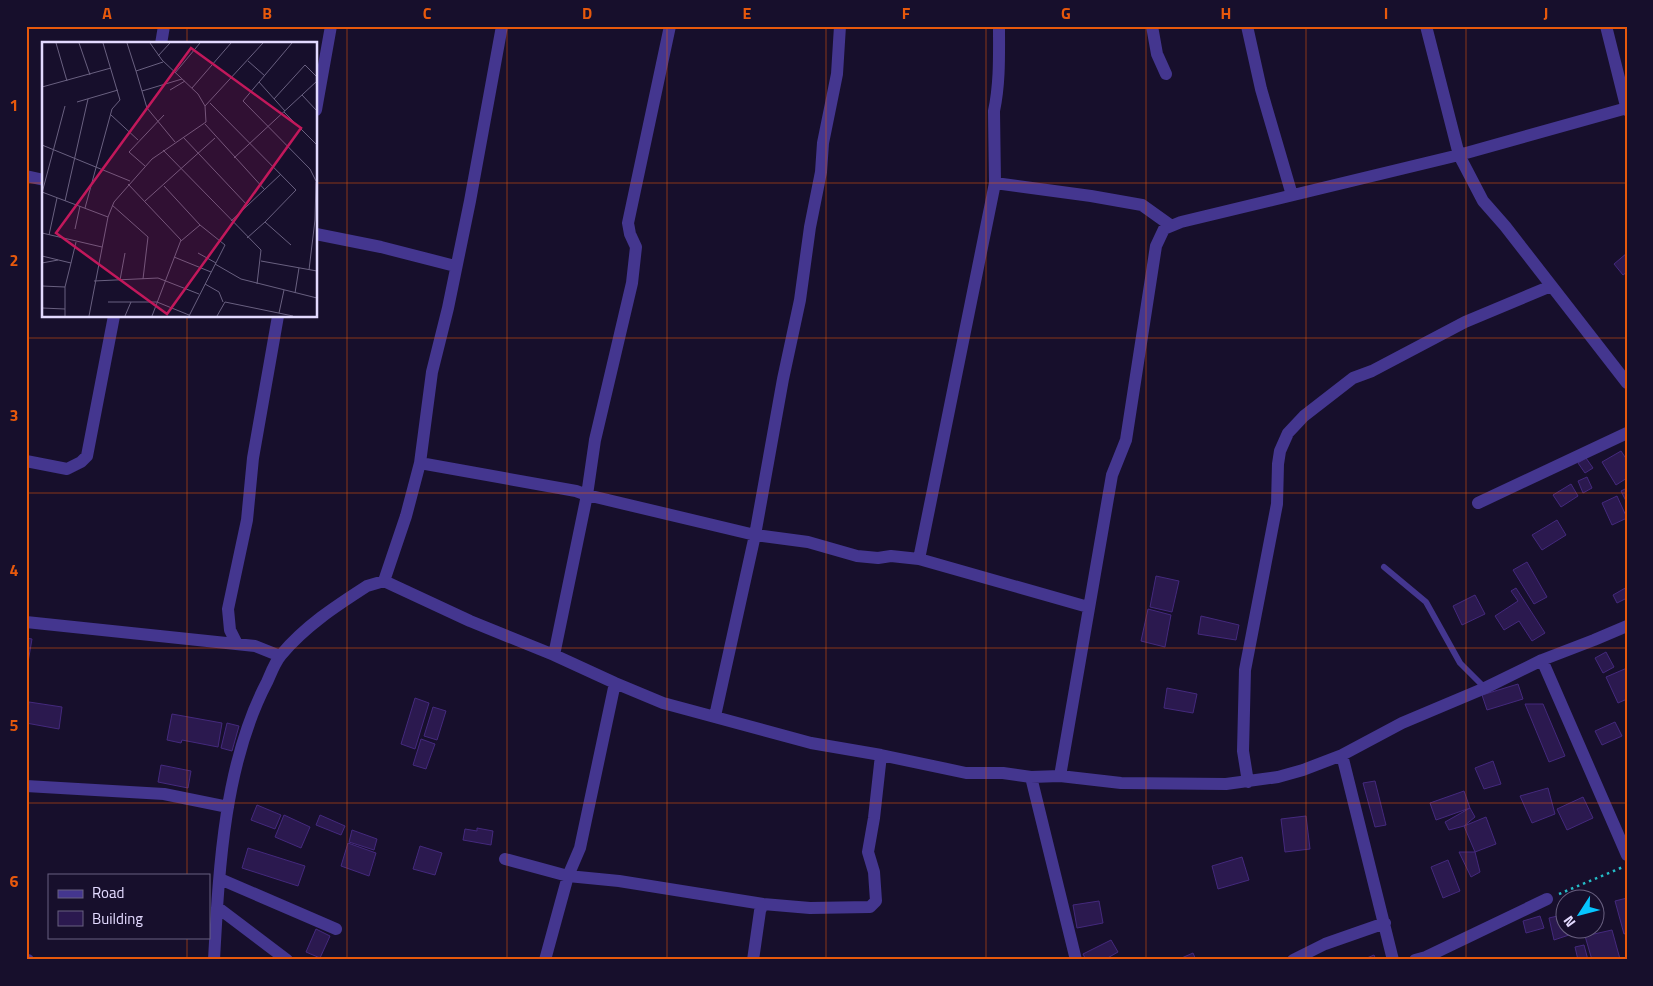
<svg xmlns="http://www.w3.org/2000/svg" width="1653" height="986" font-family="'Titillium Web',sans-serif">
<rect width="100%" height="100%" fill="#170f2c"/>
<path fill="#2b194f" stroke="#44297d" d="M 1627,253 L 1627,272 L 1623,275 L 1614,264 Z
M 1621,451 L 1627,460 L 1627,478 L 1616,485 L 1602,462 Z
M 1586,458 L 1593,468 L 1585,473 L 1578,463 Z
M 1587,477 L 1592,488 L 1583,493 L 1578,481 Z
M 1571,484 L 1578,496 L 1561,507 L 1553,495 Z
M 1627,488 L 1627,503 L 1621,491 Z
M 1617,496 L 1627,518 L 1612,525 L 1602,503 Z
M 1557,520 L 1566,535 L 1542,550 L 1532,535 Z
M 1527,562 L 1547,597 L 1534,604 L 1513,570 Z
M 1156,576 L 1179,581 L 1172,612 L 1150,607 Z
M 1627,587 L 1627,598 L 1617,603 L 1613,595 Z
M 1516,588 L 1545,633 L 1532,641 L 1519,621 L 1504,630 L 1495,616 L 1518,601 L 1511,591 Z
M 1475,595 L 1485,614 L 1462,625 L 1453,606 Z
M 1148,609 L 1171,615 L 1165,647 L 1141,641 Z
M 1201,616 L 1239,625 L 1236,640 L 1198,634 Z
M 26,638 L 32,639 L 26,674 Z
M 1606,652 L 1614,667 L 1603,673 L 1595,658 Z
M 1627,668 L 1627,699 L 1618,703 L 1606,677 Z
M 1518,684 L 1523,699 L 1487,710 L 1482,695 Z
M 1167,688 L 1197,694 L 1193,713 L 1164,708 Z
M 415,698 L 429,703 L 415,749 L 401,744 Z
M 29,702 L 62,707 L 59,729 L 26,723 Z
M 1525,704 L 1543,704 L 1565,756 L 1549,762 Z
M 433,707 L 446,711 L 437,740 L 424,736 Z
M 172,714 L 222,723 L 218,747 L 182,740 L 181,743 L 167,740 Z
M 1615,722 L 1622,736 L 1602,745 L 1595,731 Z
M 227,723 L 239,726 L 232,751 L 221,748 Z
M 421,739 L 435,744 L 426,769 L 413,765 Z
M 1493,761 L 1501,784 L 1484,789 L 1475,768 Z
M 161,765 L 191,771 L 188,788 L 158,782 Z
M 1375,781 L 1386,825 L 1375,827 L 1363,783 Z
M 1548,788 L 1555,814 L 1532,823 L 1520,796 Z
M 1464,791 L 1470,808 L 1436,820 L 1430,803 Z
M 1583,797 L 1593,818 L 1567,830 L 1557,809 Z
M 257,805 L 281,815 L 275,829 L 251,820 Z
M 1470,808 L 1475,817 L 1464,826 L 1449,830 L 1445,822 Z
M 284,815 L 310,827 L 301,848 L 275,837 Z
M 320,815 L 345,826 L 341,835 L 316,825 Z
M 1306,816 L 1310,849 L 1285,852 L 1281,819 Z
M 1486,817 L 1496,844 L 1475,852 L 1464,826 Z
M 477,828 L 493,831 L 491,845 L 463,840 L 465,829 L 477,831 Z
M 352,830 L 377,839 L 374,850 L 349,842 Z
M 348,843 L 376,853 L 369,876 L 341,866 Z
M 420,846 L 442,853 L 435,875 L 413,869 Z
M 248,848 L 305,866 L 298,886 L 242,868 Z
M 1459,852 L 1475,852 L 1480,872 L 1471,877 Z
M 1242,857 L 1249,880 L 1218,889 L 1212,866 Z
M 1448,860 L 1460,891 L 1443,898 L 1431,867 Z
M 1627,898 L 1627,933 L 1624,934 L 1615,901 Z
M 1099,901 L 1103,923 L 1077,928 L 1073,905 Z
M 1566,914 L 1566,928 L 1580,928 L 1581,931 L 1554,940 L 1549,918 Z
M 1540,916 L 1544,928 L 1526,933 L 1523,921 Z
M 316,929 L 330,936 L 320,958 L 306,952 Z
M 1612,930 L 1620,959 L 1592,960 L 1585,936 Z
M 1111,940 L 1118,952 L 1104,960 L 1086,960 L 1083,954 Z
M 1584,945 L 1588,960 L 1578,960 L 1575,947 Z
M 1193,953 L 1196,960 L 1177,960 Z
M 1374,955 L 1376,960 L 1362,960 Z"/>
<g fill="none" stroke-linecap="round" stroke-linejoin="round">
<path stroke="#25bcc7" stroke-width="2.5" stroke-dasharray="2.5 4" stroke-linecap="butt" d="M 1559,894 L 1623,867"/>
<path stroke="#44368f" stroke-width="6" d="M 1384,567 L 1426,602 L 1460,663 L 1485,688"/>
<path stroke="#44368f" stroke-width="12" d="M 1152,26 L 1157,54 L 1166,74
M 1247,26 L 1261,89 L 1292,195
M 1426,26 L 1459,155 L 1483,201 L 1505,226 L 1627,383
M 1606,26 L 1627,110
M 161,44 L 164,26
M 316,110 L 331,26
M 26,176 L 44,180
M 995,183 L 1091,196 L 1142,205 L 1170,225
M 316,234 L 381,247 L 455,266
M 26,461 L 67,469 L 81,462 L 87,456 L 114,316
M 420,463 L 576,491 L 587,495 L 755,535 L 808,542 L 857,556 L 878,558 L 891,556 L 919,559 L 1088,607
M 1478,503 L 1627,433
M 919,559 L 995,183 L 994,111 C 1000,83 999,54 999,26
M 384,581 L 406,516 L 420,463 L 432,372 L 448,308 L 470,201 L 502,26
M 26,622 L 255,646 L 280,656
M 237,644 L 230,630 L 228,609 L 247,520 L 253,458 L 278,316
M 554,655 L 587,495 L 595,440 L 632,283 L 636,247 L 630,234 L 628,223 L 670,26
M 1542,660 L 1627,855
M 715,716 L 755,535 L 783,379 L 800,300 L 810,227 L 821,172 L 823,143 L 837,74 L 840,26
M 1342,755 L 1393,960
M 1060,776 L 1112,475 L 1126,440 L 1156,246 L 1164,229 L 1181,222 L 1459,155 L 1627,108
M 1031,777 L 1076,960
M 1248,782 L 1243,751 L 1245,670 L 1277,504 L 1278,464 L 1280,451 L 1288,433 L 1304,416 L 1353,378 L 1372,371 L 1465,322 L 1551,286
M 26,786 L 164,794 L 228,807
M 505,859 L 568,876 L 619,881 L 763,904 L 810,908 L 870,907 L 876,901 L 874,872 L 868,852 L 874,818 L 881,755
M 220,879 L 336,929
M 217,907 L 287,960
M 26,960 L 28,960
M 214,960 C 219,868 224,764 267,682 C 271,673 275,662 281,655 C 305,626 336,606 367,586 L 384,581 L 470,621 L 554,655 L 615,683 L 663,703 L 811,743 L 881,755 L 966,773 L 1003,773 L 1031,777 L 1060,776 L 1121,783 L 1226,784 L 1278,777 L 1303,770 L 1342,755 L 1402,723 L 1485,688 L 1542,660 L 1594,640 L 1627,626
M 545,960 L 568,876 L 580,848 L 615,683
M 753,960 L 760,911 L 763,904
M 1293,960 L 1325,944 L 1385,923
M 1415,960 L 1426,957 L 1547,899"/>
</g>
<path fill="none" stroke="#e8590c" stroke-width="1" stroke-opacity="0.55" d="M 187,26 L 187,44M 347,26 L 347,960M 507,26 L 507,960M 667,26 L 667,960M 826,26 L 826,960M 986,26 L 986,960M 1146,26 L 1146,960M 1306,26 L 1306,960M 1466,26 L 1466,960M 26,183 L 44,183M 316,183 L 1627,183M 187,316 L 187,875M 26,338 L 1627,338M 26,493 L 1627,493M 26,648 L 1627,648M 26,803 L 1627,803M 187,937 L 187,960"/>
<g transform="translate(42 42)">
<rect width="275" height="275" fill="#170f2c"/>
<path fill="none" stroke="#696080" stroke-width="1" d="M 14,1 L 25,39M 37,1 L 48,33M 85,1 L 94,29M 250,1 L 201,59 L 268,127 L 275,141M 116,14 L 128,1M 206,19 L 223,34M 121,20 L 94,29 L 105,66 L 133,100M 133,31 L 158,1M 217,40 L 243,69M 0,45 L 69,26M 150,46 L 189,1M 128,48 L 143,39M 100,49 L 140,37M 260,53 L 275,69M 232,57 L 263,23 L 275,35M 35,60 L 76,48M 168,61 L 254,148 L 223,180M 163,64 L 221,1M 242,70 L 275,103M 69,73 L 96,98M 163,82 L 223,148M 141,95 L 206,164M 0,103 L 88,139M 121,108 L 219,208 L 215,242M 192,116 L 275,39M 103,124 L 87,110 L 122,73M 86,142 L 139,198 L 110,274M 122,144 L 158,183 L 183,203 L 147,274M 0,150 L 66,175M 0,151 L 23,64M 23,159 L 46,57M 103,159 L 173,96M 70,163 L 106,195 L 101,237M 43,166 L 70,67 L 78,58 L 61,1M 189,179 L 239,132M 33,187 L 38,164M 0,191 L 60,205M 7,193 L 15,156M 205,196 L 223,180 L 249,203M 139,199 L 158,183M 156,211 L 174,221M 0,214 L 29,221 L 34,200M 132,215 L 169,230M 219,219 L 275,229M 0,221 L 16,218M 173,222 L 199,237 L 275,256M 267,228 L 273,178 L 274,140M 78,238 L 83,211M 52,239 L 116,236 L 157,252M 163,242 L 177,250 L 181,260M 0,244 L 23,245M 253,251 L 257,226M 66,260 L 115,260 L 147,273M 0,266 L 23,267M 237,271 L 242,248M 23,274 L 23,245 L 29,221M 47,274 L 66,175 L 72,160 L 110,117 L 164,80 L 163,64 L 156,52 L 120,18 L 108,1M 83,274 L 89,260M 175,274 L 183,260 L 251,274"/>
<path fill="#c2185b" fill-opacity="0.15" stroke="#c2185b" stroke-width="2.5" d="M 149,6 L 259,86 L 125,272 L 14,191 Z"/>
<rect width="275" height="275" fill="none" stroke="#e3daff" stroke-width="2.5"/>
</g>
<rect width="1653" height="986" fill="none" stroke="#170f2c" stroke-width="55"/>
<rect x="48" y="874" width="162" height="65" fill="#170f2c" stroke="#696080"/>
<rect x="58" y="890" width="25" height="8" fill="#44368f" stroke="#696080"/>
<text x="92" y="898" font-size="15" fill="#e3daff">Road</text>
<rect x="58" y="911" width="25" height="15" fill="#2b194f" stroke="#696080"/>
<text x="92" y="924" font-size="15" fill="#e3daff">Building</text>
<g transform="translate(1580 914) rotate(234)"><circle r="24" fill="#170f2c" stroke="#696080"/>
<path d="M0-4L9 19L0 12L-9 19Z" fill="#06c6ff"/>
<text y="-8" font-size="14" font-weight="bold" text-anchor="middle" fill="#e3daff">N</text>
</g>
<rect x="28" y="28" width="1598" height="930" fill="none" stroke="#e8590c" stroke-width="2"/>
<g font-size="16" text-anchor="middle" font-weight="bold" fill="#e8590c">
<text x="107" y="19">A</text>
<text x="267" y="19">B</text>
<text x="427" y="19">C</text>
<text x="587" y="19">D</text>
<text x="747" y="19">E</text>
<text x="906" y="19">F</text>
<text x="1066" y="19">G</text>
<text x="1226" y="19">H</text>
<text x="1386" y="19">I</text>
<text x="1546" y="19">J</text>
<text x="14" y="111">1</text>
<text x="14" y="266">2</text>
<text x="14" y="421">3</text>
<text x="14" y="576">4</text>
<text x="14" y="731">5</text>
<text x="14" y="887">6</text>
</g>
</svg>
